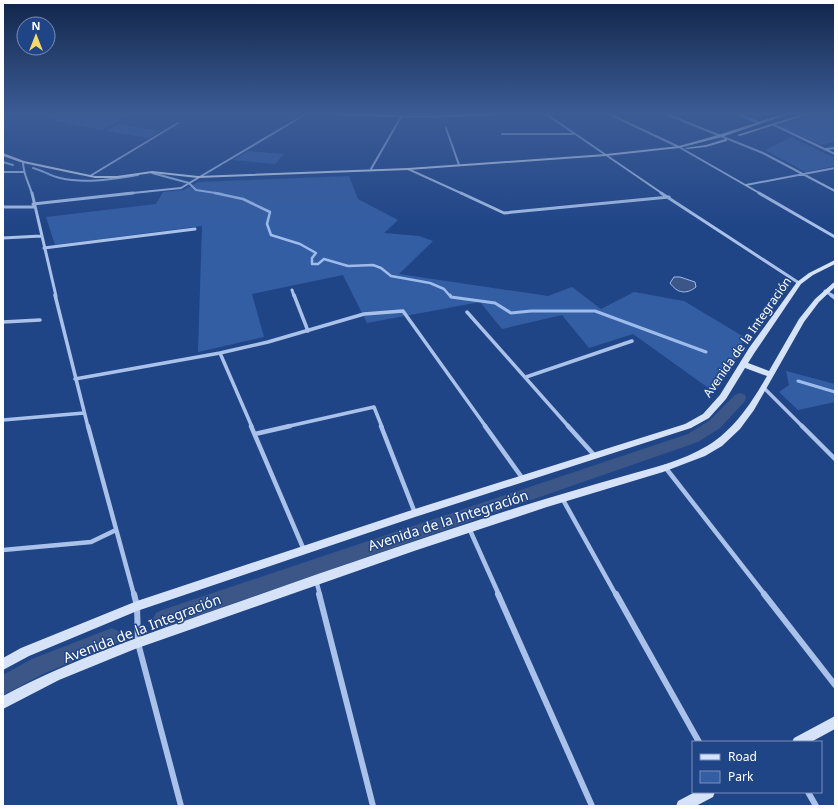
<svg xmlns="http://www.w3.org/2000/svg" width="838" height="809" font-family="'Noto Sans',sans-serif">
<rect width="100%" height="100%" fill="#204587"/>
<path fill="#345ea4" d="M 34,114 L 130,114 L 102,130 L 69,124 Z
M 820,114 L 835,114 L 835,142 L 821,145 L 776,125 Z
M 119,124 L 161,131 L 149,138 L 106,131 Z
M 791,137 L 835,158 L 835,166 L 805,172 L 765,150 Z
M 248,151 L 284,154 L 275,164 L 233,160 Z
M 349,176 L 358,199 L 398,220 L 384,233 L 419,236 L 433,241 L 399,274 L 548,296 L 572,287 L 601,309 L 634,292 L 684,301 L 744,337 C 739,358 726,375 714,392 L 633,334 L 589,348 L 562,315 L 502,329 L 480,302 L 367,323 L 343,275 L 252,294 L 264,337 L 198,352 L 202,226 L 55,245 L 46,217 L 156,204 L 163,192 L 184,190 L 198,182 Z
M 786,371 L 835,384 L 835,402 L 798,410 L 779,392 L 789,385 Z"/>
<path fill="#3c5787" stroke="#9ebceb" d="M 674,277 L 680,277 L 695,282 L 696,287 C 686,295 677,293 670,283 Z"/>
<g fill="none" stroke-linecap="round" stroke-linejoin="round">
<path stroke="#9ebceb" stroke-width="2" d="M 3,162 L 13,165
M 33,168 C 42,170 50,176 60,178 C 85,184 112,179 138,175
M 152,173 L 189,183 L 196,190 L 222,194"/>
<path stroke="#9ebceb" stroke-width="2.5" d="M 215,193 L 243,199 L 270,212 L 267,224 L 271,235 L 300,244 L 316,253 L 312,258 L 312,264 L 318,264 L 324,259 L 348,266 L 373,265 L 381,268 L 391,276 L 430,283 L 444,289 L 450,296"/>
<path stroke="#9ebceb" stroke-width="3" d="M 450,295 L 451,297 L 495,303 L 511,313 L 531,311 L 595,311 L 706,352
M 798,381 L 835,392"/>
<path fill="#3c5787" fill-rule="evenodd" d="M 740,393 L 745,395 L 746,398 L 745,401 L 720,428 L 698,442 L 162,628 L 156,625 L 153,619 L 156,613 L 162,610 L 688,434 L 710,420 L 735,395 Z
M 112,628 L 118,631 L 121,637 L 118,643 L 45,673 L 3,695 L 3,675 L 32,659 Z"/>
<path stroke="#aac2ea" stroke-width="2" d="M 337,114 L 421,117 L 498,114
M 546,114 L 663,194
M 609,114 L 679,147 L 761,194
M 666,114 L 763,153 L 835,191
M 737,114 L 760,123
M 774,125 L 835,154
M 446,128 L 459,165
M 502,134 L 573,134
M 826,149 L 835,148
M 23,162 C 23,174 29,183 32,194
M 371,169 L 401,117
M 408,169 L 463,194
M 3,172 L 23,172
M 90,176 L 178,123
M 746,185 L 835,168
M 123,194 L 181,188 L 306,114"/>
<path stroke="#aac2ea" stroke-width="3" d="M 32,193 L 56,296
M 461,193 L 504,213 L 669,197
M 661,193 L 799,283
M 759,193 L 835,237
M 33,204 L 133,193
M 3,207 L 34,207
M 3,238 L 41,236
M 44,248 L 195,229
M 292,290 L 294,296
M 825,291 L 833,296"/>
<path stroke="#aac2ea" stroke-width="3.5" d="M 55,295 L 88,427
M 294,295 L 308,331
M 831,295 L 835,298
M 467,312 L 569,427
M 3,322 L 40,320
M 220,353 L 252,427
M 526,377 L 632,341
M 75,379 L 220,353 L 268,342 L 364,314 L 403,311 L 486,427
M 763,387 L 803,427
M 3,420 L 84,413
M 285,427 L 374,407 L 382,427"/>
<path stroke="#aac2ea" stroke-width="4.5" d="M 88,426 L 134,595
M 251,426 L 304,550
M 381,426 L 415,513
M 485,426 L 523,479
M 568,426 L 595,456
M 802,426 L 835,459
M 255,434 L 290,426
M 665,467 L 765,595
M 562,498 L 616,595
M 469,528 L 499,595
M 3,550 L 91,542 L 116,530
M 316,580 L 320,595"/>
<path stroke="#aac2ea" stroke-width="6" d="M 134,594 L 137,606 L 138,643 L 181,806
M 319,594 L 373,806
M 498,594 L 592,806
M 616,594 L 699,742
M 764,594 L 835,685
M 808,792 L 816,806"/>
<path fill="#d5e2f8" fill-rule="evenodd" d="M 783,114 L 789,114 L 722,137 L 679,148 L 606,156 L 408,170 L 198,178 L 152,173 L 117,178 L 95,178 L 23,163 L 3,156 L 3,153 L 24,161 L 95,176 L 117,176 L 152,171 L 198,176 L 408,168 L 606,154 L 679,146 L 718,135 Z
M 803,114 L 809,114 L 740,136 L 737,135 Z
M 725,139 L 727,139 L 727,141 L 706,147 L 687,149 L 685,148 L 706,145 Z
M 835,260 L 835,264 L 813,275 L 801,284 L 755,352 L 748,363 L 769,371 L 799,319 L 815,299 L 833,283 L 835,282 L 835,287 L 819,302 L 804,322 L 754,410 L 740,429 L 722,446 L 705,456 L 663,472 L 547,507 L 414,551 L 135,649 L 59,680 L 3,709 L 3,696 C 72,659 145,635 218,609 C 318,574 418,539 519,507 C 554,496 589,486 624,476 C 652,468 682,461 707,446 C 734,430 752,402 767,376 L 745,368 L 726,399 L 709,418 L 691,428 L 415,517 L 137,611 L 29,656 L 3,670 L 3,658 L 21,648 L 137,601 L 415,509 L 685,424 L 703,414 L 720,395 L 749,348 L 797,282 L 809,273 Z
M 835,716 L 835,729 L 811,742 L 792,742 L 794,738 Z
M 695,792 L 715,792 L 713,797 L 696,806 L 676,806 L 678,801 Z"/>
</g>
<linearGradient id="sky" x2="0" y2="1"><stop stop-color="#12264a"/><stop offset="0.5" stop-color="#3c5c96"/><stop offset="1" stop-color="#3c5c96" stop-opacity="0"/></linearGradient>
<rect width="838" height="227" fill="url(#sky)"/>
<g text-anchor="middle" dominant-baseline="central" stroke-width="3" stroke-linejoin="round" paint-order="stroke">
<g font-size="12" fill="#fff" stroke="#204587">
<text transform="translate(747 337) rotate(-55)">Avenida de la Integración</text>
</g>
<g font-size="14" fill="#fff" stroke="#204587">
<text transform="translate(448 520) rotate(-18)">Avenida de la Integración</text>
<text transform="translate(142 628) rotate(-21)">Avenida de la Integración</text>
</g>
</g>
<rect width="838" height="809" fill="none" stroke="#ffffff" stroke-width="8"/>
<rect x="692" y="741" width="130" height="52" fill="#204587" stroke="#798fb7"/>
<rect x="700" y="754" width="20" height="6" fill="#d5e2f8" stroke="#798fb7"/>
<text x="728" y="761" font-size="12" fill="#ffffff">Road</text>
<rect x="700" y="771" width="20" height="12" fill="#345ea4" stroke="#798fb7"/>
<text x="728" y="781" font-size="12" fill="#ffffff">Park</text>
<g transform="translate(36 36)"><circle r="19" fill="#204587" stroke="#798fb7"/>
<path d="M0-3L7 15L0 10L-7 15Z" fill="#f7d96b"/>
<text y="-6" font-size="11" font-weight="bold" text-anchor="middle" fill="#ffffff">N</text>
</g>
</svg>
